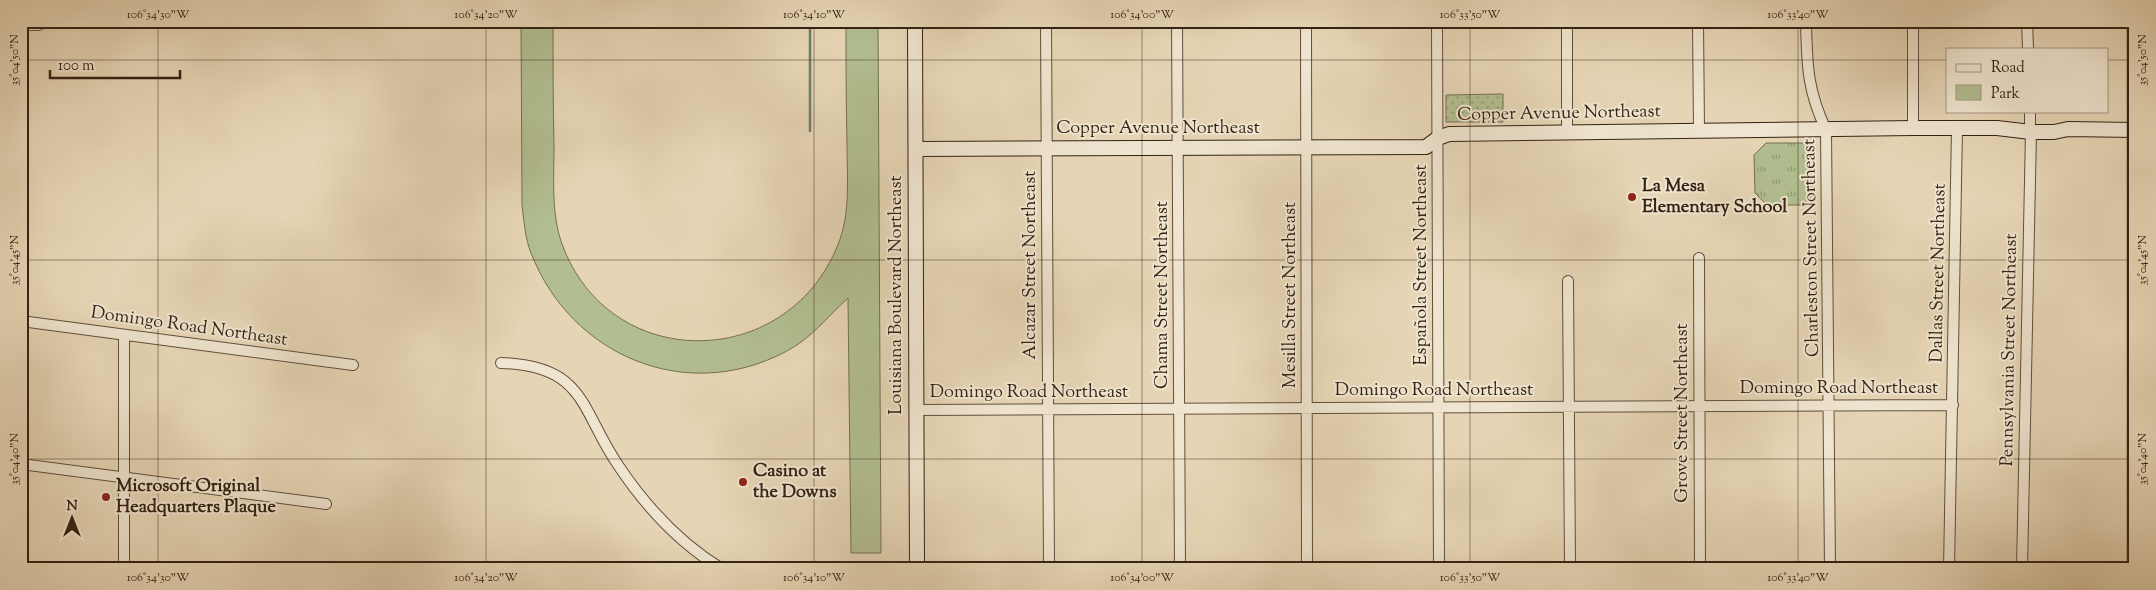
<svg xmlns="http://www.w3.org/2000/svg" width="2156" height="590" font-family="'Sorts Mill Goudy',serif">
<defs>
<pattern id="grass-tufts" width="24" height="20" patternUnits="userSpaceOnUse" patternTransform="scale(1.25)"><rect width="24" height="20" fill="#b2be90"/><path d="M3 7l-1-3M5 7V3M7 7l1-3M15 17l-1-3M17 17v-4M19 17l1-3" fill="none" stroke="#929a74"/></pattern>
<pattern id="garden-dots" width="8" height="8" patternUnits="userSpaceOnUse" patternTransform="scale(1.25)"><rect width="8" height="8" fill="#b2be90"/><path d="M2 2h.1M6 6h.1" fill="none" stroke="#929a74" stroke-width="1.8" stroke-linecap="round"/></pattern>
</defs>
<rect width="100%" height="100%" fill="#e6d5b5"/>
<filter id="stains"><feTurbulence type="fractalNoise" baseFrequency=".004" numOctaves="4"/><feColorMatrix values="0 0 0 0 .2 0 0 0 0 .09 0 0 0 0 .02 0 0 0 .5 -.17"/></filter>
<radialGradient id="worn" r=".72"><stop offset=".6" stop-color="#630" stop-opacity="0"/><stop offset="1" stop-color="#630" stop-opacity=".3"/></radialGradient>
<path fill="url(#grass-tufts)" stroke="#737052" d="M 1766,143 L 1803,143 L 1814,154 L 1815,192 L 1804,205 L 1767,205 L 1755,193 L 1754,155 Z"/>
<path fill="#b2be90" stroke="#737052" d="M 521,21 L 553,21 C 553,63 553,105 554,147 C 554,179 551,213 562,244 C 609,373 785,372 837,247 C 851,215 847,178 847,143 C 846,102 846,62 846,21 L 878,21 L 881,553 L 851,553 L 848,298 C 827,317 811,339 785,352 C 686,404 571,356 531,253 C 525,238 524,221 522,205 Z"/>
<path fill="url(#garden-dots)" stroke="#737052" d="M 1503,94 L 1503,122 L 1446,122 L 1446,95 Z"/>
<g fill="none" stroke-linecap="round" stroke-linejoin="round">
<path stroke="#6f7d6e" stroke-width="2.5" d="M 810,21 L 810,131"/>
<g stroke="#604f3c" stroke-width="12">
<path id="street" d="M 1046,21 L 1049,569
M 1177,21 L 1180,569
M 1306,21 L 1307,569
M 1437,21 L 1439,569
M 1567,21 L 1567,132
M 1698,21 L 1699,131
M 1806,21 C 1807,65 1807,89 1826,130 L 1830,569
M 1913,21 L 1913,128
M 2027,21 L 2028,49
M 21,25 L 39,25 L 42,21
M 2030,111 L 2030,124
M 1699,258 L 1700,569
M 1568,281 L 1570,569
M 21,321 L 353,365
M 124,335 L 124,569
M 501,363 C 586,366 580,409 618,465 C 646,507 679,543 722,569
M 916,410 L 1953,405
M 21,464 L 326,504
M 1949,569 L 1957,128
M 2022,569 L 2031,132"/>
</g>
<g stroke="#342213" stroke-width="16">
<path id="secondary" d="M 915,21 L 917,569
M 916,149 L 1426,147 L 1438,138 L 1449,134 L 1913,128 L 1997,128 L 2031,132 L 2054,132 L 2068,129 L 2135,130"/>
</g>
<use href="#street" stroke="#efe4cf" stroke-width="10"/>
<use href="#secondary" stroke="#efe4cf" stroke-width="14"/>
</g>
<path fill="none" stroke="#342213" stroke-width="1" stroke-opacity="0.45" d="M 158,21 L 158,569M 486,21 L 486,569M 814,21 L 814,569M 1142,21 L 1142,569M 1470,21 L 1470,569M 1798,21 L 1798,569M 2127,21 L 2127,569M 21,60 L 1947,60M 2107,60 L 2135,60M 21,260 L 2135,260M 21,459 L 2135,459"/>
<g fill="#8f2418" stroke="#efe4cf" stroke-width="2">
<circle cx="1632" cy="197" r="5"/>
<circle cx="743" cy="482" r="5"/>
<circle cx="106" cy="497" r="5"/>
</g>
<g text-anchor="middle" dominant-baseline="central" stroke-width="4" stroke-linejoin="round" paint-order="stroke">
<g font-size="18" fill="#342213" stroke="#efe4cf">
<text transform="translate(1559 114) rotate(-1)">Copper Avenue Northeast</text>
<text x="1158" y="129">Copper Avenue Northeast</text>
<text transform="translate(1812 248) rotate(-91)">Charleston Street Northeast</text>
<text transform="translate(1031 265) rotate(-90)">Alcazar Street Northeast</text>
<text transform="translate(1422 265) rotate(-90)">Española Street Northeast</text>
<text transform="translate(1939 273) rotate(-89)">Dallas Street Northeast</text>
<text transform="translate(897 295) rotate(-90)">Louisiana Boulevard Northeast</text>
<text transform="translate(1163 295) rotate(-90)">Chama Street Northeast</text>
<text transform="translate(1291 295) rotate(-90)">Mesilla Street Northeast</text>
<text transform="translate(189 327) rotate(8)">Domingo Road Northeast</text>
<text transform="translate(2010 350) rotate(-89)">Pennsylvania Street Northeast</text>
<text x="1839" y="389">Domingo Road Northeast</text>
<text x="1434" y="391">Domingo Road Northeast</text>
<text x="1029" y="393">Domingo Road Northeast</text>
<text transform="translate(1683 413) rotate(-90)">Grove Street Northeast</text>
</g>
<g font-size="18" font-weight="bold" fill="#342213" stroke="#efe4cf" text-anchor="start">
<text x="1642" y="187">La Mesa<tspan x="1642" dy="21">Elementary School</tspan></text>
<text x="753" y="472">Casino at<tspan x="753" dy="21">the Downs</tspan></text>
<text x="116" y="487">Microsoft Original<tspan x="116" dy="21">Headquarters Plaque</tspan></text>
</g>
</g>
<rect width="2156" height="590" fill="none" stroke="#e6d5b5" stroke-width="55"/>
<rect x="1946" y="48" width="162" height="65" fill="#efe4cf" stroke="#a49684"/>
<rect x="1956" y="64" width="25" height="8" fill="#efe4cf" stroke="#a49684"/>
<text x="1991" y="72" font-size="15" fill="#342213">Road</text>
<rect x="1956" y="85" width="25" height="15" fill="#b2be90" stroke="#a49684"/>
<text x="1991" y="98" font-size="15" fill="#342213">Park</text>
<g transform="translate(72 518)" stroke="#efe4cf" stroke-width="4" paint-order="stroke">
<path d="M0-4L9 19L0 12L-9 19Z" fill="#342213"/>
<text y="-8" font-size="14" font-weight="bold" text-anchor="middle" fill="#342213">N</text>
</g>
<path d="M50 70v8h130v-8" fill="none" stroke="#342213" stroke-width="2.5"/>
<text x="58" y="70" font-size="15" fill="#342213" stroke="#efe4cf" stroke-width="4" paint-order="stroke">100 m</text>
<rect x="28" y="28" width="2100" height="534" fill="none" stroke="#342213" stroke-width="2"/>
<g font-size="12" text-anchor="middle" fill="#342213">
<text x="158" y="18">106°34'30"W</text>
<text x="486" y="18">106°34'20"W</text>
<text x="814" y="18">106°34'10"W</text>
<text x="1142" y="18">106°34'00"W</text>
<text x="1470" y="18">106°33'50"W</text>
<text x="1798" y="18">106°33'40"W</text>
<text transform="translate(14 60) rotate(-90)" y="4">35°04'50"N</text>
<text transform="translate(2142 60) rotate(-90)" y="4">35°04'50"N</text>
<text transform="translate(14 260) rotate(-90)" y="4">35°04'45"N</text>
<text transform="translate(2142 260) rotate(-90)" y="4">35°04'45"N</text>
<text transform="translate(14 459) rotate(-90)" y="4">35°04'40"N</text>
<text transform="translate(2142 459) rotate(-90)" y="4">35°04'40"N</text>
<text x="158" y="581">106°34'30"W</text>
<text x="486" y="581">106°34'20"W</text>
<text x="814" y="581">106°34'10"W</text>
<text x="1142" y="581">106°34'00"W</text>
<text x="1470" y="581">106°33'50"W</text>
<text x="1798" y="581">106°33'40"W</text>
</g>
<rect width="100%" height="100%" filter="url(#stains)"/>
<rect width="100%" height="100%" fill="url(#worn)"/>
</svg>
